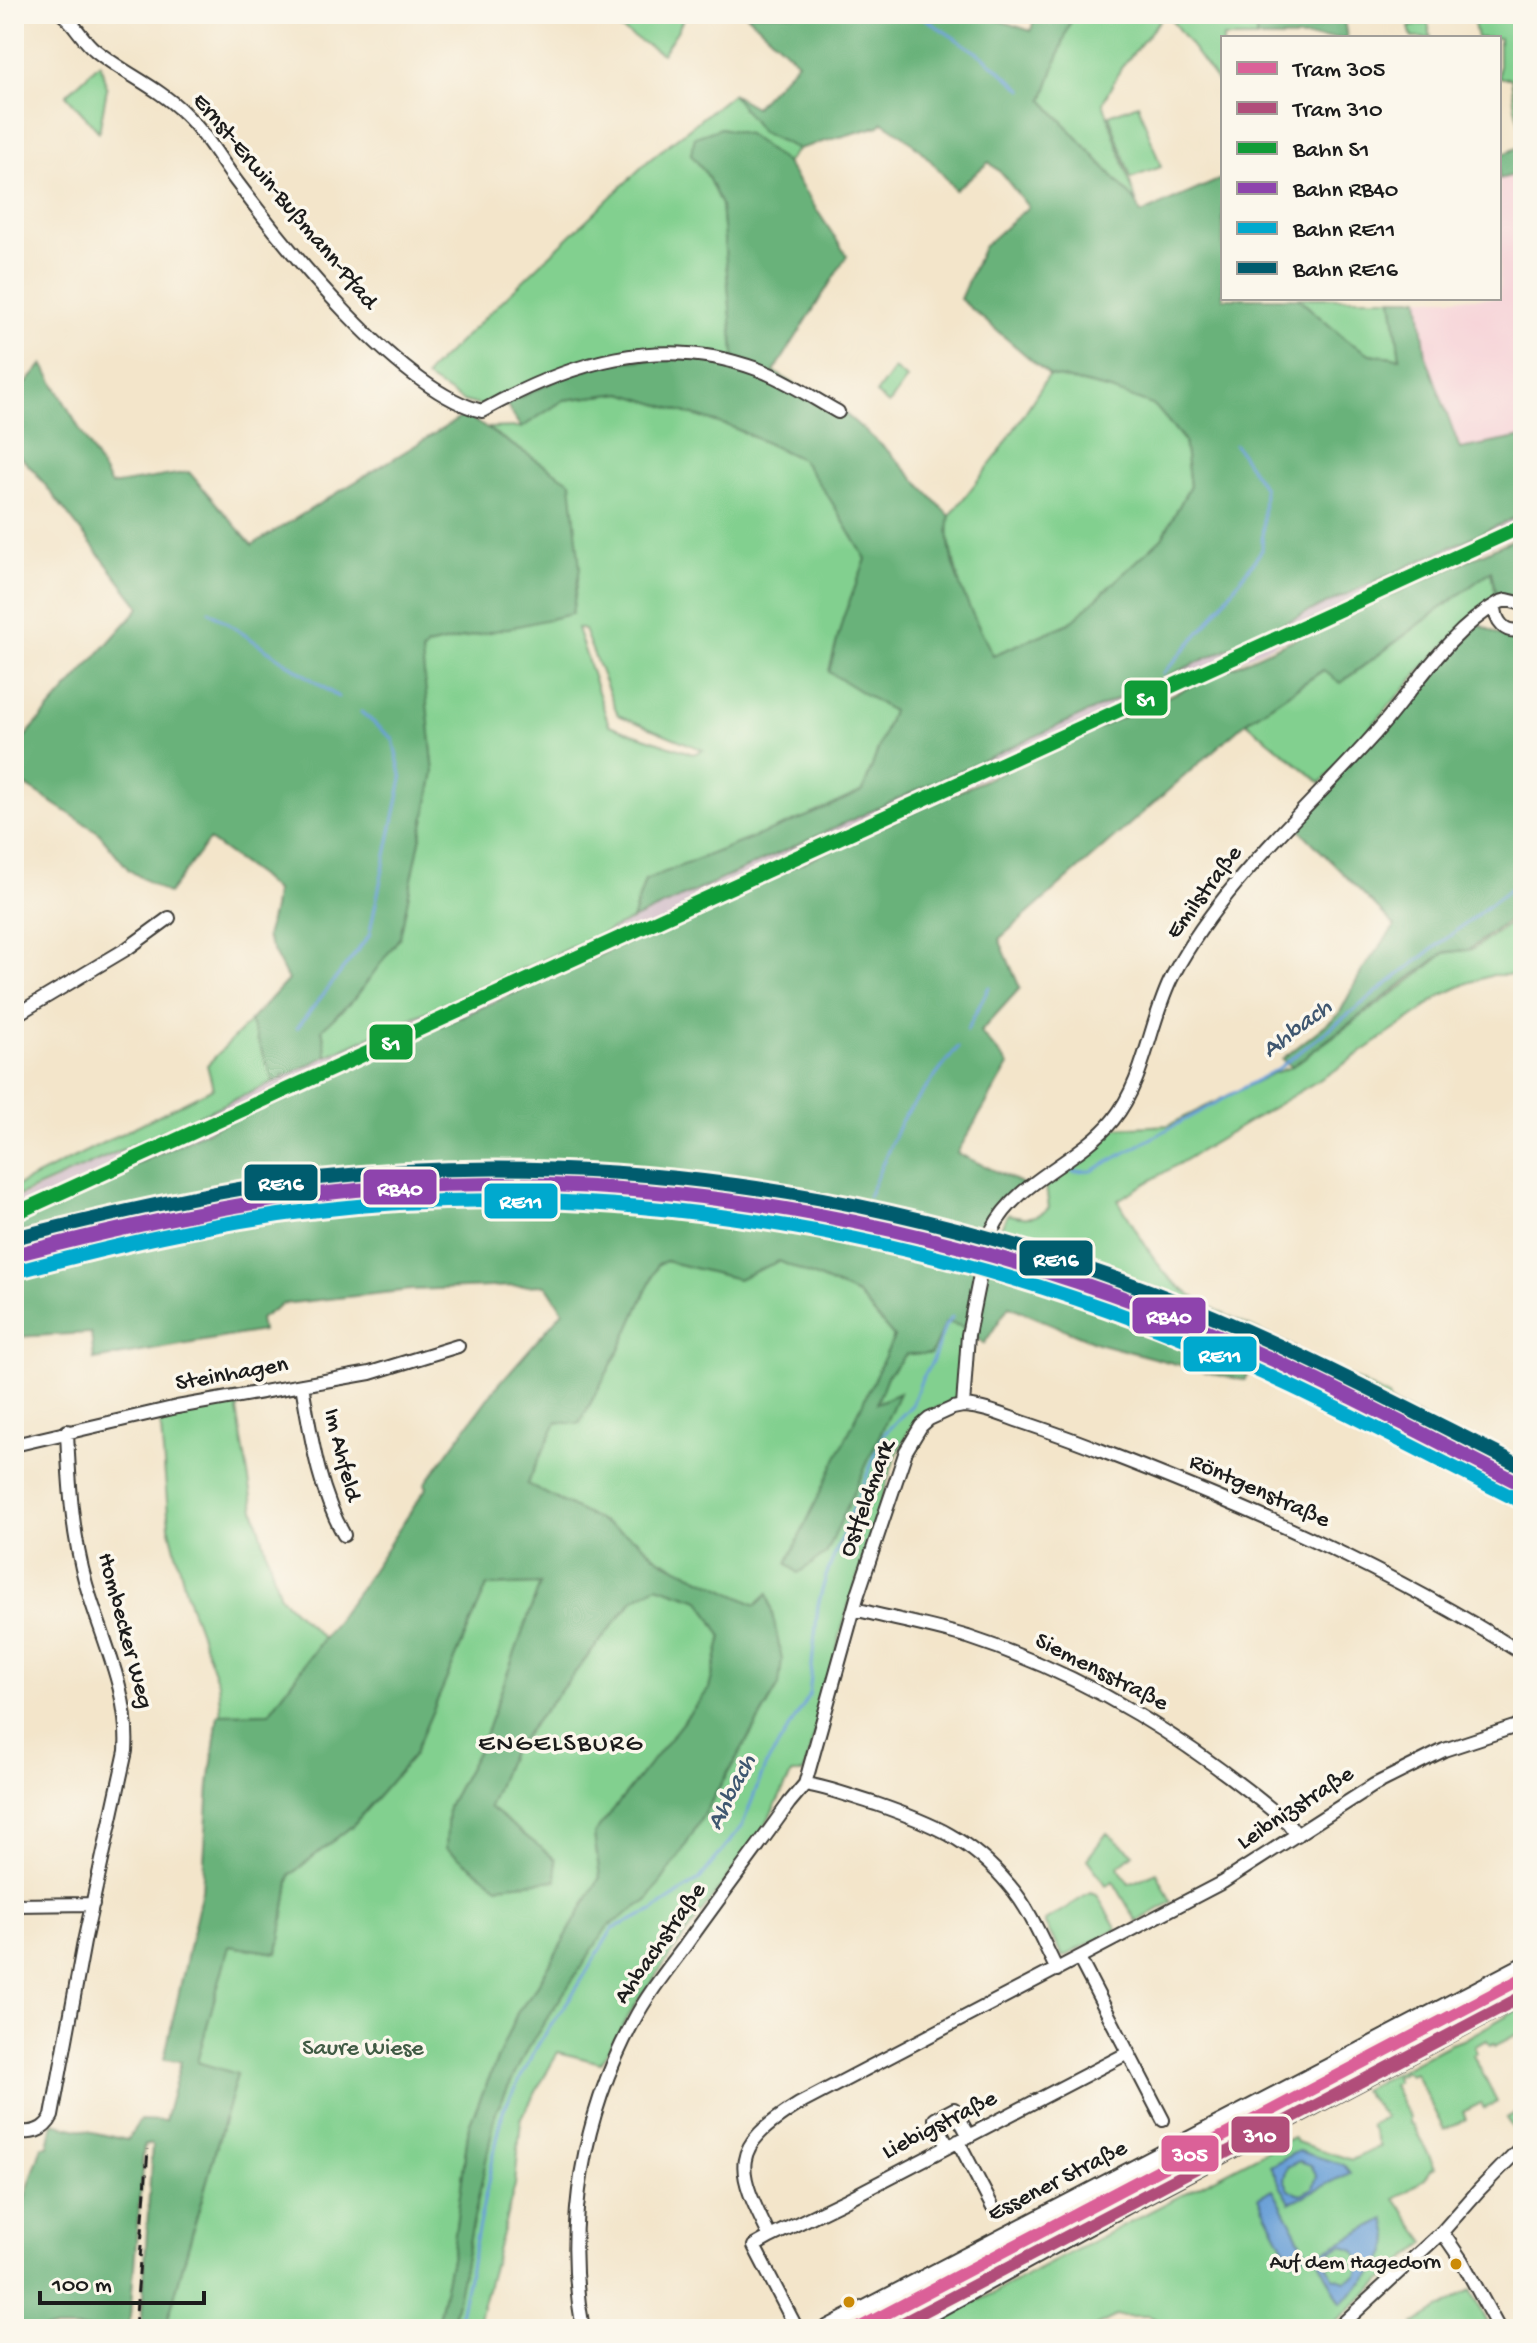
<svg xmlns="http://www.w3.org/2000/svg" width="1537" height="2343" font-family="'Gochi Hand',sans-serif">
<rect width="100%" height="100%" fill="#fbf7ec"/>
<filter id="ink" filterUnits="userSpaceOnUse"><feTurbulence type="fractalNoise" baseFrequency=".0125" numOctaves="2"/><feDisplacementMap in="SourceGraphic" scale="16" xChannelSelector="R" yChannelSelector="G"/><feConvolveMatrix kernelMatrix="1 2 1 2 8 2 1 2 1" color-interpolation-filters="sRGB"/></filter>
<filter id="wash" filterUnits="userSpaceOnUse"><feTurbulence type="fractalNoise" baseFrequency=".006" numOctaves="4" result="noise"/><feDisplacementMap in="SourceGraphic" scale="32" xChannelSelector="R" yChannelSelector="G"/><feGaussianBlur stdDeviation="1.8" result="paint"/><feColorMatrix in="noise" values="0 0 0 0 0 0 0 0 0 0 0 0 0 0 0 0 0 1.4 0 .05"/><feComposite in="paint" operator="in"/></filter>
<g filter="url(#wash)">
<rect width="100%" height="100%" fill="#f3e5ca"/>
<path fill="#f6cfd6" d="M 1523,173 L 1523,437 L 1460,449 L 1426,356 L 1419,298 L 1499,298 L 1499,179 Z"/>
<path fill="#d1bdc9" d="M 1523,515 L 1523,531 L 539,981 L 312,1082 L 15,1221 L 14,1224 L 14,1200 L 404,1021 L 632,920 Z
M 532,1172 L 619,1176 L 738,1186 L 847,1205 L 992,1240 L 1140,1289 L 1317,1367 L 1523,1471 L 1523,1493 L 1255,1360 L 1156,1316 L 1079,1287 L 982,1258 L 868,1229 L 775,1213 L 620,1195 L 499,1193 L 344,1200 L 109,1238 L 14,1269 L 14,1234 L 145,1207 L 352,1178 Z
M 1523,1974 L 1523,1988 L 1112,2202 L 906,2313 L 907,2318 L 886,2329 L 843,2329 L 900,2299 L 902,2303 Z"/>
<path fill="#82d08f" stroke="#4f7656" stroke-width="2" fill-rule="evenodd" d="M 595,14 L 685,14 L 679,28 L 662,54 Z
M 1073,14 L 1165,14 L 1121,68 L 1103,102 L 1137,203 L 1043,100 Z
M 1167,14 L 1257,14 L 1256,38 L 1223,38 L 1223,89 Z
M 1472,14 L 1523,14 L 1523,130 L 1521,130 L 1515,107 L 1511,78 L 1499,78 L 1499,38 L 1477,38 Z
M 1428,23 L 1431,38 L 1412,38 L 1409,27 Z
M 100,63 L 107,89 L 99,132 L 66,95 Z
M 732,94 L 761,132 L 798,149 L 786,163 L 747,134 L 721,128 L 691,154 L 707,175 L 721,205 L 735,359 L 482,406 L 463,401 L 426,378 L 430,370 L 648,161 Z
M 1138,104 L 1161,167 L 1131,178 L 1109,115 Z
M 1298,298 L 1392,298 L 1400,358 L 1370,354 L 1346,340 Z
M 894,369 L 907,379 L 889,404 L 876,394 Z
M 1049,375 L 1111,390 L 1156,406 L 1184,441 L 1190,486 L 1162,538 L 1070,623 L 993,655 L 962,595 L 947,532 L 950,516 L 999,453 Z
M 622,393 L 732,427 L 801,459 L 830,499 L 866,559 L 843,618 L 829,671 L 892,711 L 863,791 L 808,816 L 645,880 L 632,920 L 327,1056 L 322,1029 L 355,998 L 400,936 L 434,773 L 421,653 L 571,483 L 487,428 L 521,427 L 564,400 ZM 577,628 L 584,630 L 618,715 L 703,750 L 693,754 L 609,725 Z
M 1491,571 L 1495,595 L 1423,668 L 1321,783 L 1246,722 L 1324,670 L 1341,683 Z
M 1523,914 L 1523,975 L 1493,975 L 1468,983 L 1440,996 L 1413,1017 L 1334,1071 L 1118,1200 C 1133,1224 1147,1251 1165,1273 C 1190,1303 1251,1326 1287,1344 C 1303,1352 1318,1369 1335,1369 L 1388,1397 L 1390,1402 L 1523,1469 L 1523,1471 C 1398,1409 1274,1343 1144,1291 C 1095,1271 1044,1257 994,1241 L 1008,1214 C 1025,1219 1036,1219 1049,1208 L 1046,1187 L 1057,1172 L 1114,1128 L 1169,1125 L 1271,1074 L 1291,1067 L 1405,985 L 1445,953 L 1473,949 Z
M 250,1021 L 274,1082 L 14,1198 L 14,1187 L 213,1088 L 207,1065 Z
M 665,1261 L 738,1279 L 779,1261 L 858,1295 L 894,1337 L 788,1563 L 826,1554 L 898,1394 L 876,1404 L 887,1376 L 906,1354 L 931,1354 L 946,1321 L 964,1327 L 958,1395 L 955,1400 L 928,1412 L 910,1428 L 894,1460 L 847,1611 L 804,1773 L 792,1773 L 765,1826 L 640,1997 L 601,2063 L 558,2052 L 521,2119 L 515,2185 L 476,2329 L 451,2329 L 496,2112 L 527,2049 L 608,1925 L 647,1901 L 680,1855 L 779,1686 L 767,1595 L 757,1606 L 659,1559 L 636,1539 L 526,1485 L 557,1422 L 580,1423 L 622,1345 L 658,1264 Z
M 243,1402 L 237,1410 L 254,1509 L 280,1597 L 323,1638 L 269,1713 L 221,1715 L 218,1683 L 189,1603 L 169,1526 L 160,1416 Z
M 540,1584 L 483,1741 L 448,1806 L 543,1881 L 556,1880 L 555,1859 L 489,1807 L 511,1752 L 633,1600 L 657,1586 L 700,1600 L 722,1637 L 709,1689 L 594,1834 L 600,1877 L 535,1990 L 517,2013 L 469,2125 L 453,2249 L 436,2329 L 165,2329 L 237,2075 L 197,2062 L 229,1946 L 278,1953 L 290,1875 L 353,1825 L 413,1756 L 487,1586 Z
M 14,1689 L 19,1689 L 22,1738 L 14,1820 Z
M 1107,1833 L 1133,1854 L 1118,1867 L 1129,1884 L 1157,1872 L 1171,1902 L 1137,1922 L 1113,1881 L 1106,1885 L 1087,1859 Z
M 1090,1893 L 1097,1895 L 1117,1929 L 1063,1957 L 1045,1924 L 1045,1921 Z
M 1518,2009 L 1523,2009 L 1523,2031 L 1495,2046 L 1494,2043 L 1490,2045 L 1487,2040 L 1474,2046 L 1476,2053 L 1473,2055 L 1497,2102 L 1484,2109 L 1481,2103 L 1463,2112 L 1466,2119 L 1444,2130 L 1415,2073 L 1410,2075 L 1406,2071 L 1395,2077 L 1397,2082 L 1393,2085 L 1409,2118 L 1409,2123 L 1413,2125 L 1435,2168 L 1431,2170 L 1425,2179 L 1395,2199 L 1426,2242 L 1329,2327 L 1329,2329 L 1176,2329 L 1149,2316 L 1116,2316 L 1090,2329 L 924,2329 L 1293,2137 L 1296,2142 L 1352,2160 L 1380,2146 L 1370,2125 L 1385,2117 L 1362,2090 L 1450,2044 L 1463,2040 Z
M 1523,2109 L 1523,2136 L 1520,2139 L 1506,2118 Z
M 1471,2290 L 1491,2329 L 1417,2329 L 1414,2324 Z"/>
<path fill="#69b27a" stroke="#42674b" stroke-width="2" d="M 746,14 L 980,14 L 1031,31 L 1035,14 L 1073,14 L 1043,100 L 1137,203 L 1141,214 L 1223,178 L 1223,298 L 1298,298 L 1346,340 L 1370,354 L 1400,358 L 1392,298 L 1419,298 L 1426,356 L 1460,449 L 1523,437 L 1523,514 L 632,920 L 645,880 L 808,816 L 863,791 L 892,711 L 829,672 L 843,618 L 866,559 L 830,499 L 801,459 L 732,427 L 622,393 L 564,400 L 521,428 L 506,404 L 570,374 L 607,363 L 679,357 L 735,365 L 721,205 L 707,175 L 691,154 L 695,137 L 721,128 L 747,134 L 786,163 L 847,256 L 774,372 L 842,411 L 887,450 L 950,516 C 941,560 974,617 993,655 L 1070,623 L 1162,538 L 1190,486 L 1184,440 L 1155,406 L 1111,390 L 1049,375 L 960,299 L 983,247 L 1028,207 L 1001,173 L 989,162 L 955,190 C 935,163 912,139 883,122 L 879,126 L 798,149 L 761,132 L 732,94 L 755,107 L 798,62 Z
M 1257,14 L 1343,14 L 1347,38 L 1256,38 Z
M 1523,145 L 1523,173 L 1499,179 L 1499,156 Z
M 43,364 L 111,485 L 189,472 L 252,545 L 465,415 L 571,482 L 580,568 L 572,614 L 427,646 L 422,653 L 434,773 L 400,937 L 355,998 L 322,1029 L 327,1056 L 274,1082 L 250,1021 L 288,980 L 266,937 L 273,909 L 275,891 L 259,876 L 209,840 L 168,894 L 129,870 L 98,832 L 14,778 L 14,749 L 140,607 L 35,472 L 14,450 L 14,394 L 18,393 Z
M 1523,535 L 1523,597 L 1496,595 L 1491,571 L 1340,683 L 1323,670 L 1246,722 L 999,939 L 1020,988 L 980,1032 L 1009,1065 L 957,1153 L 1027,1186 L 997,1208 L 992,1240 L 847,1205 L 738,1186 L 619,1176 L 532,1172 L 352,1178 L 145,1207 L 14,1234 L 15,1221 L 312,1082 L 540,982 Z
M 1474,622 L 1506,638 L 1523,634 L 1523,910 L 1468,950 L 1445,952 L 1291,1067 L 1282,1059 L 1339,1014 L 1363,969 L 1395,926 L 1294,824 Z
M 499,1193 C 539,1194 580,1193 620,1195 C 839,1209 1057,1266 1255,1360 L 1245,1380 L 1218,1375 L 1097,1343 L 1009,1306 L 984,1344 L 964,1327 L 946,1322 L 931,1354 L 906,1354 L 887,1376 L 877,1403 L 899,1393 L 826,1554 L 798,1573 L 787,1563 L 894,1337 L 858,1295 L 779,1261 L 738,1279 L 666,1261 L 658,1264 L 622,1345 L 579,1424 L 557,1422 L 527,1484 L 636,1539 L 659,1559 L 756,1605 L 768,1594 L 782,1659 L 779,1685 L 680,1855 L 647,1901 L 608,1926 L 527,2049 L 496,2112 L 451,2329 L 436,2329 L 453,2249 L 469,2125 L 517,2013 L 535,1990 L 600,1877 L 594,1834 L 709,1689 L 722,1637 L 700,1600 L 657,1586 L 633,1600 L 511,1752 L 489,1807 L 555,1859 L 557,1880 L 498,1886 L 446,1848 L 448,1806 L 483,1741 L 540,1584 L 487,1586 L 413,1756 L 353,1825 L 290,1875 L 278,1953 L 229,1946 L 197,2062 L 237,2074 L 165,2329 L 141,2329 L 152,2145 L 144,2144 L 129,2329 L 14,2329 L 14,2217 L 18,2218 L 42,2146 L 48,2146 L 53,2123 L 127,2140 L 140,2120 L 165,2121 L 181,2061 L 164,2059 L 202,1890 L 209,1785 L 218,1714 L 269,1713 L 358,1591 L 427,1487 L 425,1484 L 493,1391 L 563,1311 L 546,1285 L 411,1290 L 282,1304 L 260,1319 L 262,1331 L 94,1360 L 91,1333 L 14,1337 L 14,1269 L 109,1238 L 267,1208 L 344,1200 Z"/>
<path fill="#6aa0d7" stroke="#435e7a" stroke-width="2" fill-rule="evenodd" d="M 1298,2151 L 1344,2165 L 1350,2173 L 1290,2203 L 1270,2166 ZM 1299,2161 L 1311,2165 L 1317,2176 L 1313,2188 L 1301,2194 L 1289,2190 L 1284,2179 L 1287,2167 Z
M 1273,2189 L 1307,2253 L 1291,2261 L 1258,2197 Z
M 1385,2219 C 1387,2225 1390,2232 1390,2238 C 1390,2264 1358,2286 1341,2303 L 1316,2255 ZM 1342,2245 L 1355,2250 L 1361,2262 L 1357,2275 L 1346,2281 L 1333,2277 L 1327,2264 L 1331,2251 Z"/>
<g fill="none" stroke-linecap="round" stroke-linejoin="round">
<path stroke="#6aa0d7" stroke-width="3" d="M 918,14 L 985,58 L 1023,90
M 209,611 L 338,697
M 1163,674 L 1207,624 L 1262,550 L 1264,488 L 1235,445
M 297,1028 L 369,936 L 402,779 L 393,739 L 361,712
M 967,1030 L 989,987
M 1073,1172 L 1092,1171 L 1279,1068 L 1523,879
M 868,1197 L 901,1121 L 958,1047
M 457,2329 L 503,2111 L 539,2043 L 578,1986 L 613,1928 L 651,1912 L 699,1880 L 742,1826 L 765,1767 L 809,1696 L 818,1605 L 826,1576 L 860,1492 L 884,1434 L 912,1405 L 921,1381 L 933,1360 L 945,1326 L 952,1317"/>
</g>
</g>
<g filter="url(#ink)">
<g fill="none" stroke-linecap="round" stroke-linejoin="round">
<path stroke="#c8bda7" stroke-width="12" stroke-dasharray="12 6" stroke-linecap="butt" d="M 983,1260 L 992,1230"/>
<g stroke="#3c3a36" stroke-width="16">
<path id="minor" d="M 62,14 C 75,23 82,40 95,50 C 123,73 158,87 184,113 C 205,133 219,158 236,181 C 287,249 400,391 482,411 C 568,363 660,333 757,369 C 785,379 811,397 838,412
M 1495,605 C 1495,622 1505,635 1523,629
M 14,1016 L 128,948 L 169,918
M 992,1230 C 1017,1180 1079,1162 1113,1120 C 1146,1079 1149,1021 1173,975 C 1222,883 1303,814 1371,738 C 1413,692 1445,633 1500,602 L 1507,600 L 1523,604
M 302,1385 C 311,1436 318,1489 344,1535
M 963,1406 C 984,1407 1002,1415 1022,1422 C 1049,1431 1075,1440 1102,1451 C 1248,1507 1391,1570 1523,1654
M 14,1445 L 177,1407 L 370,1373 L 458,1346
M 855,1609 C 892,1619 931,1626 968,1637 C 1091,1677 1190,1741 1288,1823 L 1297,1835
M 805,1784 C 830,1788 852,1797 876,1804 C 931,1823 971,1839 1009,1885 C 1030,1909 1043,1942 1057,1970
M 14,1905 L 93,1904
M 1079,1958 L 1163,2120
M 14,2130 C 30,2135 44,2132 52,2116 L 84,1942 L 126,1751 C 130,1693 102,1639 86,1584 C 72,1534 69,1483 67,1431
M 958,2141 L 993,2208
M 948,2146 L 935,2119 L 954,2109 L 969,2136
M 1442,2232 L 1462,2261 L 1499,2329
M 770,2237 L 844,2201 L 1128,2053
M 583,2329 C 563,2225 583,2115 633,2022 C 647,1995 667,1970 685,1946 C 719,1898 755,1851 789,1803 L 805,1784 L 858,1594 L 906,1451 L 921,1426 L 929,1419 L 953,1408 L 963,1406 L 968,1335 L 983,1260
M 797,2329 L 754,2246 L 770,2237 C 735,2167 728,2148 799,2104 L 1223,1882 L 1374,1785 L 1444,1750 L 1523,1724
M 1337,2329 L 1442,2232 L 1479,2190 L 1523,2145"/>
</g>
<g stroke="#3c3a36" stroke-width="22">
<path id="secondary" d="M 829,2329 L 1523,1967
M 899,2329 L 1132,2201 L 1523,1994"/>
</g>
<use href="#minor" stroke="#fff" stroke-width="12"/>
<use href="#secondary" stroke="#fff" stroke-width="18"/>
<path stroke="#1c1c1c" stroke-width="3" stroke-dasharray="12 6" stroke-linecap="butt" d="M 135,2329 L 148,2149"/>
<g stroke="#fbf7ec" stroke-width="20">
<path id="rail-1" d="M 14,1214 L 1523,526"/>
</g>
<g stroke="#fbf7ec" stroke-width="20">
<path id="rail-2" d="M 14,1255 C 111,1230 208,1208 308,1195 C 586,1161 884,1208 1145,1306 C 1276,1355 1399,1422 1523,1485"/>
</g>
<g stroke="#fbf7ec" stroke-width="20">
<path id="rail-3" d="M 18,1271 C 114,1246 210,1223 309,1211 C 584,1178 883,1224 1141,1322 C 1270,1370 1392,1437 1516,1499"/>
</g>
<g stroke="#fbf7ec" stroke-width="20">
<path id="rail-4" d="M 14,1238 C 111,1214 208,1191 308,1179 C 592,1147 886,1190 1152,1292 C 1280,1340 1401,1406 1523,1467"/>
</g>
<use href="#rail-1" stroke="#109c37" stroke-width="14"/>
<use href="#rail-2" stroke="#8e44ad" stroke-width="14"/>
<use href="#rail-3" stroke="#00a9ce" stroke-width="14"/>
<use href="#rail-4" stroke="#005c6e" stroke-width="14"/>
<g stroke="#fbf7ec" stroke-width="18">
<path id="tram-1" d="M 857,2329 L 1523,1978"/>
</g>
<g stroke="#fbf7ec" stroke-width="18">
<path id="tram-2" d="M 891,2329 L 1523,1996"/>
</g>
<use href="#tram-1" stroke="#db6198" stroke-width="12"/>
<use href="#tram-2" stroke="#b14e7a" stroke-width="12"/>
</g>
</g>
<g fill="#cb8a06" stroke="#fbf7ec" stroke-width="3">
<circle cx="1456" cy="2264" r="7"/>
<circle cx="849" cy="2302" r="7"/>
</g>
<g text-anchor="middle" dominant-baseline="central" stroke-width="7" stroke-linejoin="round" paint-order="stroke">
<g font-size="22" fill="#1c1c1c" stroke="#fbf7ec" text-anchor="end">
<text x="1441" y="2264">Auf dem Hagedorn</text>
</g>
<g font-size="24" fill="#1c1c1c" stroke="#fbf7ec">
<text transform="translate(284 202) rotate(50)">Ernst-Erwin-Bußmann-Pfad</text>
<text transform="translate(1205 893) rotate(-53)">Emilstraße</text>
<text transform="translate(232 1375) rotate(-10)">Steinhagen</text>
<text transform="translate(341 1455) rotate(76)">Im Ahfeld</text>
<text transform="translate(1259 1492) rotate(24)">Röntgenstraße</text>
<text transform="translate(868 1499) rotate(-70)">Ostfeldmark</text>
<text transform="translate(124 1631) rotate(75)">Hombecker Weg</text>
<text transform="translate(1101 1673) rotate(27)">Siemensstraße</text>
<text transform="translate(1296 1809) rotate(-33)">Leibnizstraße</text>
<text transform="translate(661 1944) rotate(-55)">Ahbachstraße</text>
<text transform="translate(940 2126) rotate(-27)">Liebigstraße</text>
<text transform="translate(1058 2182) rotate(-27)">Essener Straße</text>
</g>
<g font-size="24" fill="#405b44" stroke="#fbf7ec">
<text x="363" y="2049">Saure Wiese</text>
</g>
<g font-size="26" font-style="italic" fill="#3f5770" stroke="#fbf7ec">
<text transform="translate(1298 1030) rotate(-37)">Ahbach</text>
<text transform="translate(733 1793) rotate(-63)">Ahbach</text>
</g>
<g font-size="26" letter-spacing="2" fill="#1c1c1c" stroke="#fbf7ec">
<text x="561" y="1745">ENGELSBURG</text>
</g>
</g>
<g stroke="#fbf7ec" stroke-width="3">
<rect x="1123" y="679" width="46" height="38" rx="8" fill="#109c37"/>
<rect x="368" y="1023" width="46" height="38" rx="8" fill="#109c37"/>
<rect x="243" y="1163" width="76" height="39" rx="8" fill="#005c6e"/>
<rect x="362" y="1168" width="76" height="38" rx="8" fill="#8e44ad"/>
<rect x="483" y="1182" width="76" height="38" rx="8" fill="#00a9ce"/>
<rect x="1018" y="1239" width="76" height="38" rx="8" fill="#005c6e"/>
<rect x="1131" y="1296" width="76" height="39" rx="8" fill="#8e44ad"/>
<rect x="1182" y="1335" width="76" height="38" rx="8" fill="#00a9ce"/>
<rect x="1230" y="2115" width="61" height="39" rx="8" fill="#b14e7a"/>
<rect x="1160" y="2134" width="60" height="39" rx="8" fill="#db6198"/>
</g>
<g font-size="22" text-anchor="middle" font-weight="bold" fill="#fff">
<text x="1146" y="706">S1</text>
<text x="391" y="1050">S1</text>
<text x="281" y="1190">RE16</text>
<text x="400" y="1195">RB40</text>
<text x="521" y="1208">RE11</text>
<text x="1056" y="1266">RE16</text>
<text x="1169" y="1323">RB40</text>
<text x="1220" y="1362">RE11</text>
<text x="1260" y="2142">310</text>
<text x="1190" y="2161">305</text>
</g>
<rect width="1537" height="2343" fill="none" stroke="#fbf7ec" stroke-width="48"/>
<rect x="1221" y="36" width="280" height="264" fill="#fbf7ec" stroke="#a29f99" stroke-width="2"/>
<rect x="1237" y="62" width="40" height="12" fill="#db6198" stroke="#a29f99" stroke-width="2"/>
<text x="1293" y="76" font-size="24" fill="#1c1c1c">Tram 305</text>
<rect x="1237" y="102" width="40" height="12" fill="#b14e7a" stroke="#a29f99" stroke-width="2"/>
<text x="1293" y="116" font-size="24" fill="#1c1c1c">Tram 310</text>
<rect x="1237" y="142" width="40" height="12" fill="#109c37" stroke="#a29f99" stroke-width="2"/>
<text x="1293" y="156" font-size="24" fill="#1c1c1c">Bahn S1</text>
<rect x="1237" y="182" width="40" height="12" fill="#8e44ad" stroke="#a29f99" stroke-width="2"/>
<text x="1293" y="196" font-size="24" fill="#1c1c1c">Bahn RB40</text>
<rect x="1237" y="222" width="40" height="12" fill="#00a9ce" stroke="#a29f99" stroke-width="2"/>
<text x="1293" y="236" font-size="24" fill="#1c1c1c">Bahn RE11</text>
<rect x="1237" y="262" width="40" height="12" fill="#005c6e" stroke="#a29f99" stroke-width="2"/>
<text x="1293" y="276" font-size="24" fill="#1c1c1c">Bahn RE16</text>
<path d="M40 2291v12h164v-12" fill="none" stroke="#1c1c1c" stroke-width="4"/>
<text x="52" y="2291" font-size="24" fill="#1c1c1c" stroke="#fbf7ec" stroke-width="6" paint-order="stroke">100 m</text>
</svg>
